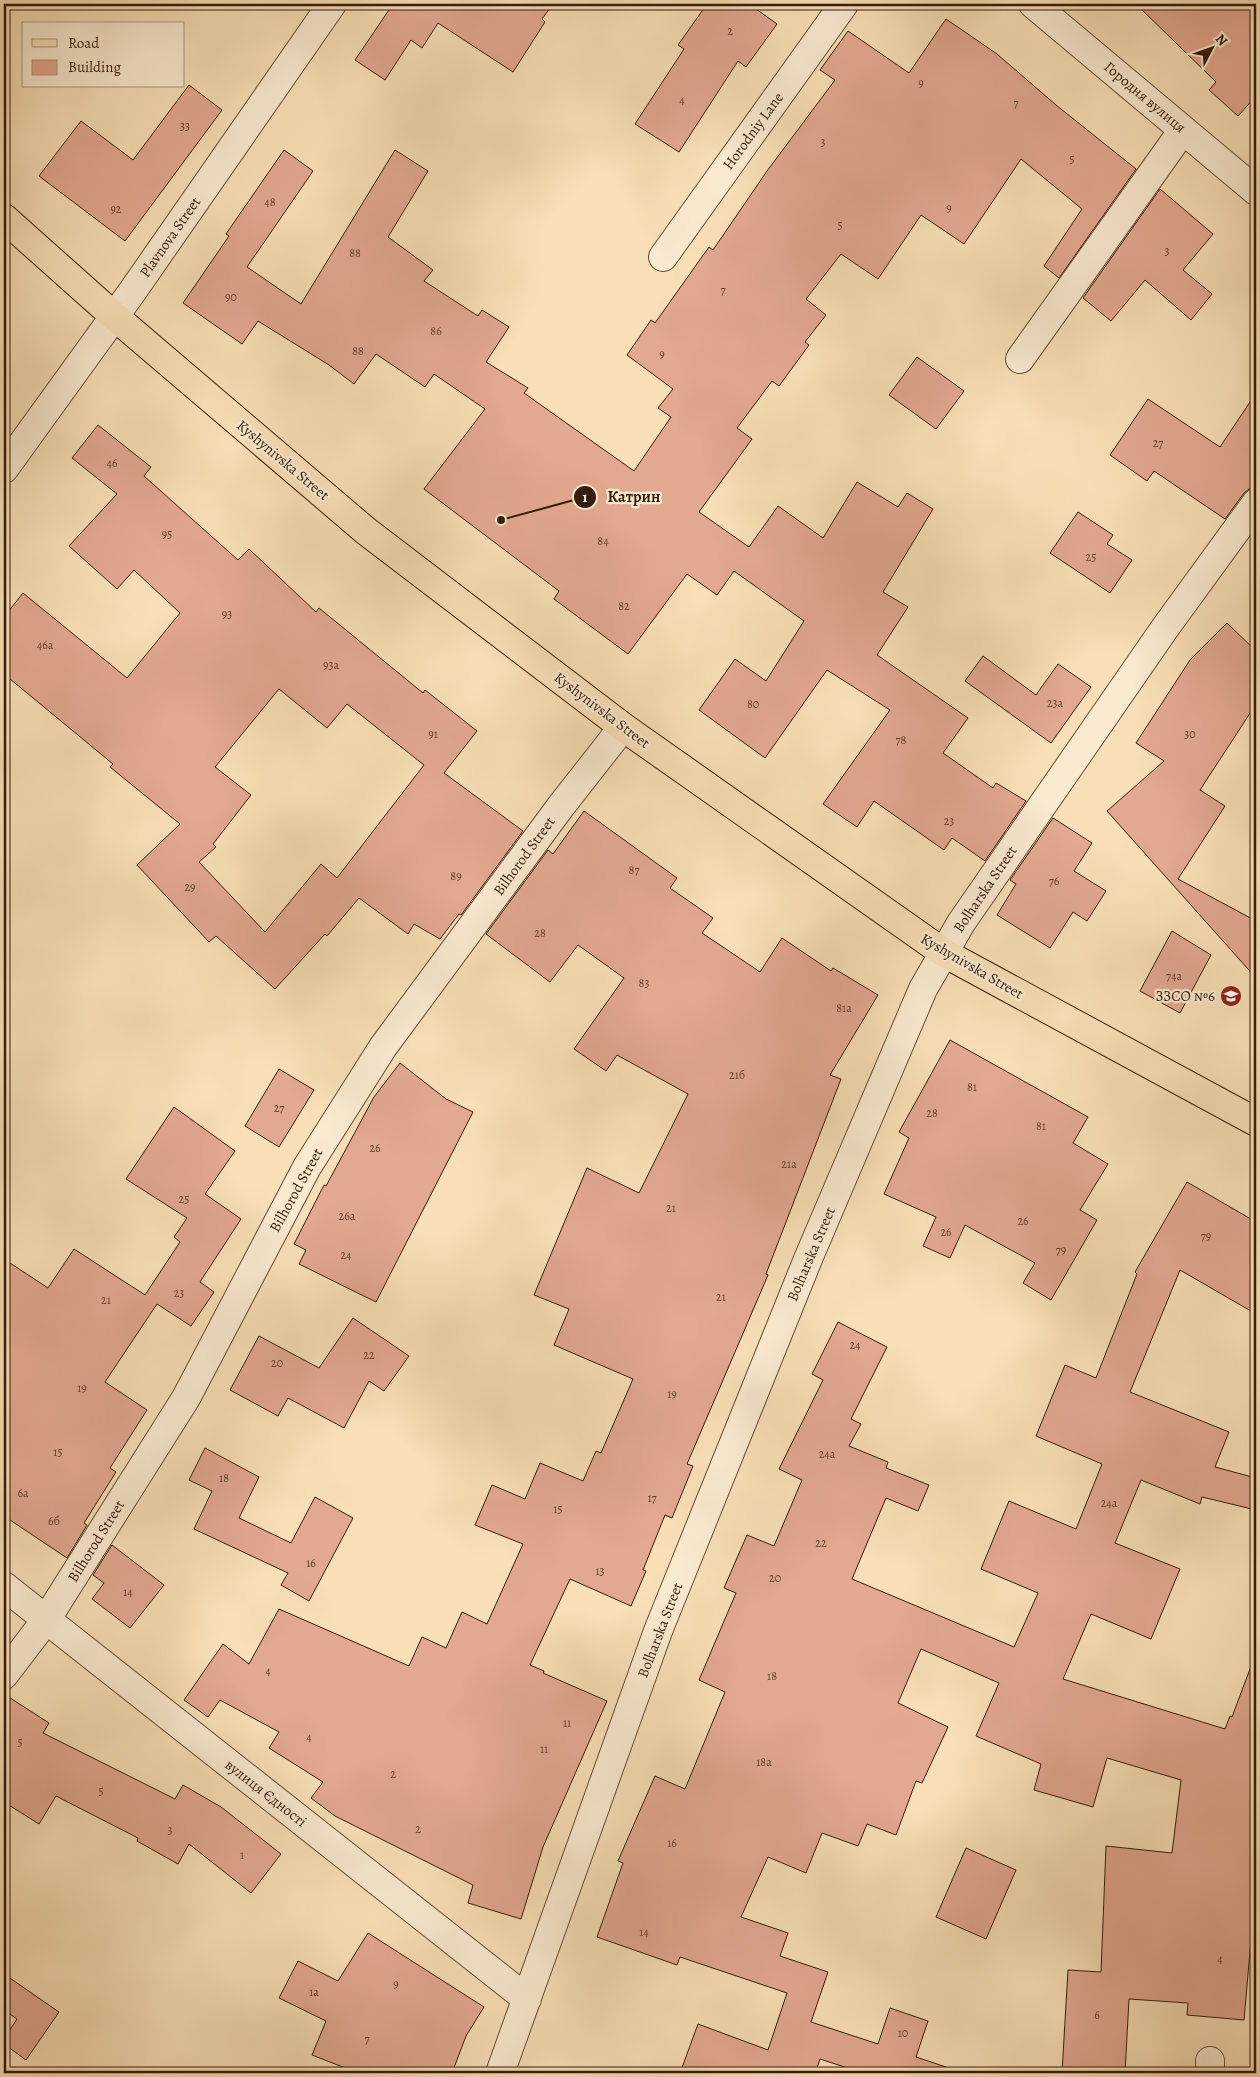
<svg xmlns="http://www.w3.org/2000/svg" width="1260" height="2077" font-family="Alegreya,serif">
<rect width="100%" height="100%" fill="#f8dfb7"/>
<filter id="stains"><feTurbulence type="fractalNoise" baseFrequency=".004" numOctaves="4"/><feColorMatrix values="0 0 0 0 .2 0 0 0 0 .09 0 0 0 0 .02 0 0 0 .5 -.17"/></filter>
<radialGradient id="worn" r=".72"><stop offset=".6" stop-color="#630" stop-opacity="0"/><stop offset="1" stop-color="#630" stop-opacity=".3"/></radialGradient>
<path fill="#e2a890" stroke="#351c09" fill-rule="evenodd" d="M 393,4 L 553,4 L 542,19 L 545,22 L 513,72 L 438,23 L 422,48 L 411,40 L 385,80 L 355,60 Z
M 707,4 L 749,4 L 777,24 L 746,67 L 738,61 L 679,152 L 635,124 L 684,49 L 678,45 Z
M 1136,4 L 1256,4 L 1256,96 L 1238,116 L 1209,90 L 1216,82 Z
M 946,19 L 997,54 L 1056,105 L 1136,169 L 1059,278 L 1044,266 L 1082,209 L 1021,159 L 964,244 L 921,215 L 878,279 L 841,254 L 806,299 L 826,315 L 805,342 L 809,345 L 779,386 L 772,381 L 737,428 L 752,439 L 699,512 L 749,547 L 778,506 L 823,538 L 857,482 L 898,507 L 907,493 L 933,509 L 883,592 L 908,607 L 877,655 L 968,718 L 943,753 L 993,788 L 996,783 L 1026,801 L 985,861 L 952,838 L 944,850 L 874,801 L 857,827 L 823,804 L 890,710 L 827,670 L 765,758 L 699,710 L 735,659 L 766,681 L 804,621 L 734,571 L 717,595 L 687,574 L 628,654 L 554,599 L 559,591 L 424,489 L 485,409 L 434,374 L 425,387 L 376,354 L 354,384 L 329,365 L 258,321 L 242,344 L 183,303 L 229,236 L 226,234 L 284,150 L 313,171 L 247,267 L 301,304 L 395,150 L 428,171 L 388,237 L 433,270 L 424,281 L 478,316 L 482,310 L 509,327 L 486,362 L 528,388 L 524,393 L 634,471 L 671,417 L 658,408 L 673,389 L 627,355 L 651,320 L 655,323 L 709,247 L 713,250 L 767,171 L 835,80 L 820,70 L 848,31 L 909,73 Z
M 189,85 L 222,110 L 125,241 L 39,176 L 81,121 L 133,160 Z
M 1160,189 L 1213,234 L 1183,270 L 1212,294 L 1191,320 L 1145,280 L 1111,321 L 1083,298 Z
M 917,357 L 964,391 L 936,429 L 889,395 Z
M 1256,393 L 1256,488 L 1249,489 L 1244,493 L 1225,519 L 1154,471 L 1147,481 L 1110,455 L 1148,399 L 1220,447 Z
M 98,425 L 151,467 L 144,476 L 238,560 L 249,549 L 316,612 L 319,608 L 423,693 L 425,690 L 477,731 L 444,773 L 523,831 L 461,915 L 459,914 L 440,939 L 414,924 L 408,934 L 359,898 L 327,936 L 325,934 L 275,989 L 216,936 L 209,942 L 137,865 L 180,824 L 110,767 L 113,764 L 4,674 L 4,617 L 23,593 L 127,678 L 180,613 L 134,570 L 117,589 L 69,546 L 117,494 L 72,458 ZM 279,689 L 327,728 L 347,704 L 424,765 L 337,878 L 321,864 L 265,932 L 199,862 L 216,847 L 213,844 L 251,795 L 215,767 Z
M 1078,512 L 1113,535 L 1107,544 L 1132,560 L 1110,593 L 1050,553 Z
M 1227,623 L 1256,651 L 1256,704 L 1200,790 L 1225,806 L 1178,879 L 1256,921 L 1256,978 L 1107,811 L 1164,761 L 1136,743 L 1190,660 Z
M 983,656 L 1036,695 L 1058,664 L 1091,687 L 1051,743 L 965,681 Z
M 584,811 L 677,878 L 670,888 L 713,918 L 702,933 L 760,972 L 782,938 L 831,971 L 833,968 L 878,995 L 830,1075 L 841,1079 L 766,1274 L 768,1275 L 687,1464 L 693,1466 L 672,1518 L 665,1515 L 643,1570 L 646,1571 L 631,1606 L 570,1579 L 530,1665 L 544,1671 L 543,1673 L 607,1701 L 543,1847 L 521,1919 L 468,1903 L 473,1885 L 335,1816 L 311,1798 L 323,1782 L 269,1748 L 279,1732 L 220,1700 L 208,1717 L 184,1700 L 223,1644 L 249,1664 L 279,1609 L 409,1666 L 422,1637 L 446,1648 L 462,1612 L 487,1624 L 523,1544 L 475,1525 L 492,1485 L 525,1499 L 540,1463 L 583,1481 L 596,1451 L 601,1453 L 633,1379 L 554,1345 L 569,1309 L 534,1295 L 587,1168 L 639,1193 L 688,1094 L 617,1055 L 606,1071 L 574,1049 L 624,978 L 578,945 L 550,982 L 486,934 L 548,850 L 553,854 Z
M 1053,818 L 1092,843 L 1074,871 L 1106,891 L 1087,921 L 1073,912 L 1050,948 L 997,915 L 1016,884 L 1010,880 Z
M 1172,931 L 1211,955 L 1180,1013 L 1140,991 Z
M 950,1040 L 1088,1117 L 1073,1143 L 1108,1164 L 1080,1210 L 1097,1220 L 1051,1300 L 1023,1283 L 1035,1263 L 965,1225 L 950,1258 L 923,1246 L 936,1217 L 884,1194 L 909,1138 L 899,1132 Z
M 400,1063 L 446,1099 L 473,1112 L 376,1302 L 299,1264 L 306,1250 L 294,1244 L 324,1185 L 326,1186 L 374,1097 Z
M 279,1069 L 314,1090 L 279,1147 L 245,1126 Z
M 174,1107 L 235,1151 L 205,1194 L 241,1219 L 200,1282 L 214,1292 L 191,1326 L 157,1304 L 105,1382 L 147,1410 L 110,1468 L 116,1472 L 84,1523 L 87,1525 L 67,1558 L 4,1516 L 4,1259 L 48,1288 L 74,1249 L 145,1295 L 180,1242 L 174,1237 L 187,1218 L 126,1179 Z
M 1187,1182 L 1256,1222 L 1256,1314 L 1180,1270 L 1130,1392 L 1229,1432 L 1215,1467 L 1256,1478 L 1256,1510 L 1202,1497 L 1200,1504 L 1141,1480 L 1115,1543 L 1180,1569 L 1151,1639 L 1091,1614 L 1063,1679 L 1225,1729 L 1230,1716 L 1232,1717 L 1253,1661 L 1256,1661 L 1256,1894 L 1255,1894 L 1244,2020 L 1187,2015 L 1188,2003 L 1129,1999 L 1125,2073 L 1062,2073 L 1068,1970 L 1101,1972 L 1106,1846 L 1172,1853 L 1181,1780 L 1107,1758 L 1093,1807 L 1034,1790 L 1041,1764 L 976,1736 L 999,1683 L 921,1649 L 898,1703 L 948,1727 L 922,1783 L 916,1781 L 896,1835 L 867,1824 L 858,1846 L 822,1833 L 806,1873 L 768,1857 L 741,1917 L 788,1933 L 780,1956 L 828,1972 L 811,2022 L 878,2044 L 890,2008 L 928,2021 L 916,2057 L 949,2068 L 948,2073 L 863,2073 L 820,2059 L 817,2068 L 821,2070 L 821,2073 L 680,2073 L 698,2024 L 768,2050 L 787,1993 L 680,1957 L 677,1965 L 597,1937 L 623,1863 L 618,1861 L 655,1776 L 685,1789 L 725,1692 L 699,1680 L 736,1593 L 724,1588 L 747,1535 L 774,1546 L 802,1480 L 779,1469 L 823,1380 L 812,1374 L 838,1322 L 887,1347 L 851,1419 L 861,1424 L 849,1446 L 888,1462 L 886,1468 L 929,1485 L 918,1511 L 886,1498 L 852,1579 L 1014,1647 L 1038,1593 L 981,1569 L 1009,1501 L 1076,1529 L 1102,1464 L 1036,1436 L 1065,1365 L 1096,1378 L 1137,1274 L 1135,1272 Z
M 353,1318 L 409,1356 L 384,1391 L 369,1381 L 344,1428 L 288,1398 L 278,1416 L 230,1390 L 259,1336 L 319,1368 Z
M 205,1448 L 259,1477 L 239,1518 L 291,1543 L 315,1497 L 353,1518 L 309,1601 L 281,1585 L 288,1573 L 194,1529 L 212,1491 L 189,1480 Z
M 112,1545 L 164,1585 L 130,1628 L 92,1599 L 104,1583 L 93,1575 Z
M 4,1694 L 49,1723 L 43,1733 L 175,1799 L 183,1785 L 221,1807 L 281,1854 L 251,1893 L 189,1844 L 178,1864 L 137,1841 L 138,1838 L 56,1796 L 39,1824 L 4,1802 Z
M 966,1848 L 1016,1870 L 986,1939 L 936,1917 Z
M 368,1933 L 484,2007 L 466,2036 L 452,2073 L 358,2073 L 312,2055 L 326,2021 L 279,1998 L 298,1961 L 338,1981 Z
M 4,1974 L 59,2012 L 26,2060 L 4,2044 L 4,2039 L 17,2019 L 4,2010 Z"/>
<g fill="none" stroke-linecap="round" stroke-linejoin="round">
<g stroke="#664d34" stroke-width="30">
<path id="minor" d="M 1033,4 L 1256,191
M 663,257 L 844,4
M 1020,359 L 1183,130
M 4,469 L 132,292 L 332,4
M 4,1586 L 527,1999
M 4,1675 L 46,1620 L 186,1398 L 307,1167 L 383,1047 L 561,806 L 623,727
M 500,2073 L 658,1631 L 808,1259 L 923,989 L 961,923 L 1165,628 L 1256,503
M 1210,2073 L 1210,2061"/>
</g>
<g stroke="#351c09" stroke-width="30">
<path id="major" d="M 4,218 L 114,316 L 366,531 L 623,727 L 944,953 L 1256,1122"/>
</g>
<use href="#minor" stroke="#faead0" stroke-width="28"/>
<use href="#major" stroke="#f8dfb7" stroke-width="28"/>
</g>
<defs>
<g id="school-disc" transform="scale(1.125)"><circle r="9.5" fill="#8f2418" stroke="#faead0"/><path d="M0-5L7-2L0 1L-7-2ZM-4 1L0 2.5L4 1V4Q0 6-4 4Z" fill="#fff"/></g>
</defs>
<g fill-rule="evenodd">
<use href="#school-disc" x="1231" y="996"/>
</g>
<g text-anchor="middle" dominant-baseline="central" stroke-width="4.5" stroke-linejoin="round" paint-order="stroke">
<g font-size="12" fill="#603f2b">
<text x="730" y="31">2</text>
<text x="921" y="83">9</text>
<text x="682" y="100">4</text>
<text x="1016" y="103">7</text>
<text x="185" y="126">33</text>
<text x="823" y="142">3</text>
<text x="1072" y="159">5</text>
<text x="270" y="202">48</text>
<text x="949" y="208">9</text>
<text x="116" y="209">92</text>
<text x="840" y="225">5</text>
<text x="1167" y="251">3</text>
<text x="355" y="253">88</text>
<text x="723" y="290">7</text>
<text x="231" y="297">90</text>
<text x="436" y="331">86</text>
<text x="358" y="351">88</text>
<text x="662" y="354">9</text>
<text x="1158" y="443">27</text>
<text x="112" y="463">46</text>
<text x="167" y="534">95</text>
<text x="603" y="541">84</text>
<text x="1091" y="557">25</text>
<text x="624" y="606">82</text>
<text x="227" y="614">93</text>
<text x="45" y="645">46а</text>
<text x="331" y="665">93а</text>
<text x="1055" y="703">23а</text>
<text x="753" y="704">80</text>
<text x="433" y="734">91</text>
<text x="1190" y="734">30</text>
<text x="901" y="740">78</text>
<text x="949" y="821">23</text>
<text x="634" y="870">87</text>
<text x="456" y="876">89</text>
<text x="1054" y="881">76</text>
<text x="190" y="887">29</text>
<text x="540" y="933">28</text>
<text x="1174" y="976">74а</text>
<text x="644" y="983">83</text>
<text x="844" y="1008">81а</text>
<text x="737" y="1075">21б</text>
<text x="972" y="1087">81</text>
<text x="279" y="1108">27</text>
<text x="932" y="1113">28</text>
<text x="1041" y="1126">81</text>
<text x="375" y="1148">26</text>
<text x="789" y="1164">21а</text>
<text x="184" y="1199">25</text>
<text x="671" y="1208">21</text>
<text x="347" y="1216">26а</text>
<text x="1023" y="1221">26</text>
<text x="946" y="1232">26</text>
<text x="1206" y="1236">79</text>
<text x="1061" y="1250">79</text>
<text x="346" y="1255">24</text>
<text x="179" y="1293">23</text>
<text x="721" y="1297">21</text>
<text x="106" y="1300">21</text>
<text x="855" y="1345">24</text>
<text x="369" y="1355">22</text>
<text x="277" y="1363">20</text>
<text x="82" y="1388">19</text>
<text x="672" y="1394">19</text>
<text x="58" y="1452">15</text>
<text x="827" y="1454">24а</text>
<text x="224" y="1478">18</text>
<text x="23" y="1493">6а</text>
<text x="652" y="1498">17</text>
<text x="1109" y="1503">24а</text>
<text x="558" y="1509">15</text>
<text x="54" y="1521">6б</text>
<text x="821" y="1543">22</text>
<text x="311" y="1563">16</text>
<text x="600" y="1571">13</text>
<text x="775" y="1578">20</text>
<text x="128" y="1592">14</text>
<text x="268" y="1671">4</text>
<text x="772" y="1676">18</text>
<text x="567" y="1723">11</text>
<text x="309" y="1737">4</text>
<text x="20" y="1742">5</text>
<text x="544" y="1749">11</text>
<text x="764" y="1762">18а</text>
<text x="393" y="1774">2</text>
<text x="101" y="1791">5</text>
<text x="418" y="1829">2</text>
<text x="170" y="1830">3</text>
<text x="672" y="1843">16</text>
<text x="242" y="1855">1</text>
<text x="644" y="1932">14</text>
<text x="1220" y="1959">4</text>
<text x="396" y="1984">9</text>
<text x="314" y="1992">1а</text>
<text x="1097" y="2015">6</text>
<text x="903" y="2033">10</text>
<text x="367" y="2039">7</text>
</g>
<g font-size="15" fill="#351c09" stroke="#faead0">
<text transform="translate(1145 97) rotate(40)">Городня вулиця</text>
<text transform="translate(753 131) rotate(-54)">Horodniy Lane</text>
<text transform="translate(170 237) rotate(-55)">Plavnova Street</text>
<text transform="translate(283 460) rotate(40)">Kyshynivska Street</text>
<text transform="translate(602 710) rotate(37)">Kyshynivska Street</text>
<text transform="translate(524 856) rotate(-54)">Bilhorod Street</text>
<text transform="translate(985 889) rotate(-56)">Bolharska Street</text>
<text transform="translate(972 966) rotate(30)">Kyshynivska Street</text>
<text transform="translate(296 1190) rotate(-61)">Bilhorod Street</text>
<text transform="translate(811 1254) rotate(-67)">Bolharska Street</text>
<text transform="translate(96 1541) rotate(-58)">Bilhorod Street</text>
<text transform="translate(660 1630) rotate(-69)">Bolharska Street</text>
<text transform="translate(266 1793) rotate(38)">вулиця Єдності</text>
</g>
<g font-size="15" fill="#351c09" stroke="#faead0" text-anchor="end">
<text x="1215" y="996">ЗЗСО №6</text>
</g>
</g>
<path fill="none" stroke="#351c09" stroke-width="2" d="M501 520L585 497"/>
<g fill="#351c09" stroke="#faead0" stroke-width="2">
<circle cx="501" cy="520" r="5"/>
<circle cx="585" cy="497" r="12"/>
</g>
<g font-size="15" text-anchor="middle" font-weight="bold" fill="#fff">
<text x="585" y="502">1</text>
</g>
<g font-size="16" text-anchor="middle" font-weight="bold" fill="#351c09" stroke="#faead0" stroke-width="4.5" stroke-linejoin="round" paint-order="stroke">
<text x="634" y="502">Катрин</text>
</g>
<rect width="1260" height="2077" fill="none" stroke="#f8dfb7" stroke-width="20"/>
<rect x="5" y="5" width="1250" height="2067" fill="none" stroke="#351c09" stroke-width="2.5"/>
<rect x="10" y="10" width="1240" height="2057" fill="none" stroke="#351c09"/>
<rect x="22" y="22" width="162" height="65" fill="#faead0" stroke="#ab9880"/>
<rect x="32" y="39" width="25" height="8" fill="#f8dfb7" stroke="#ab9880"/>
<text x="68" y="48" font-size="15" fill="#351c09">Road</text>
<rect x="32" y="60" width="25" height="15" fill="#e2a890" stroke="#ab9880"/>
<text x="68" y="72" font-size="15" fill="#351c09">Building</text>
<g transform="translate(1212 48) rotate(49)" stroke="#faead0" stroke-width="4" paint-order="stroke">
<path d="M0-4L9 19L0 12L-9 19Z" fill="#351c09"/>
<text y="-8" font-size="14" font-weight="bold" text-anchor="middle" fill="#351c09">N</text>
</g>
<rect width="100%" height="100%" filter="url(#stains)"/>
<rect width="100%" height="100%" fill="url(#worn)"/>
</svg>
